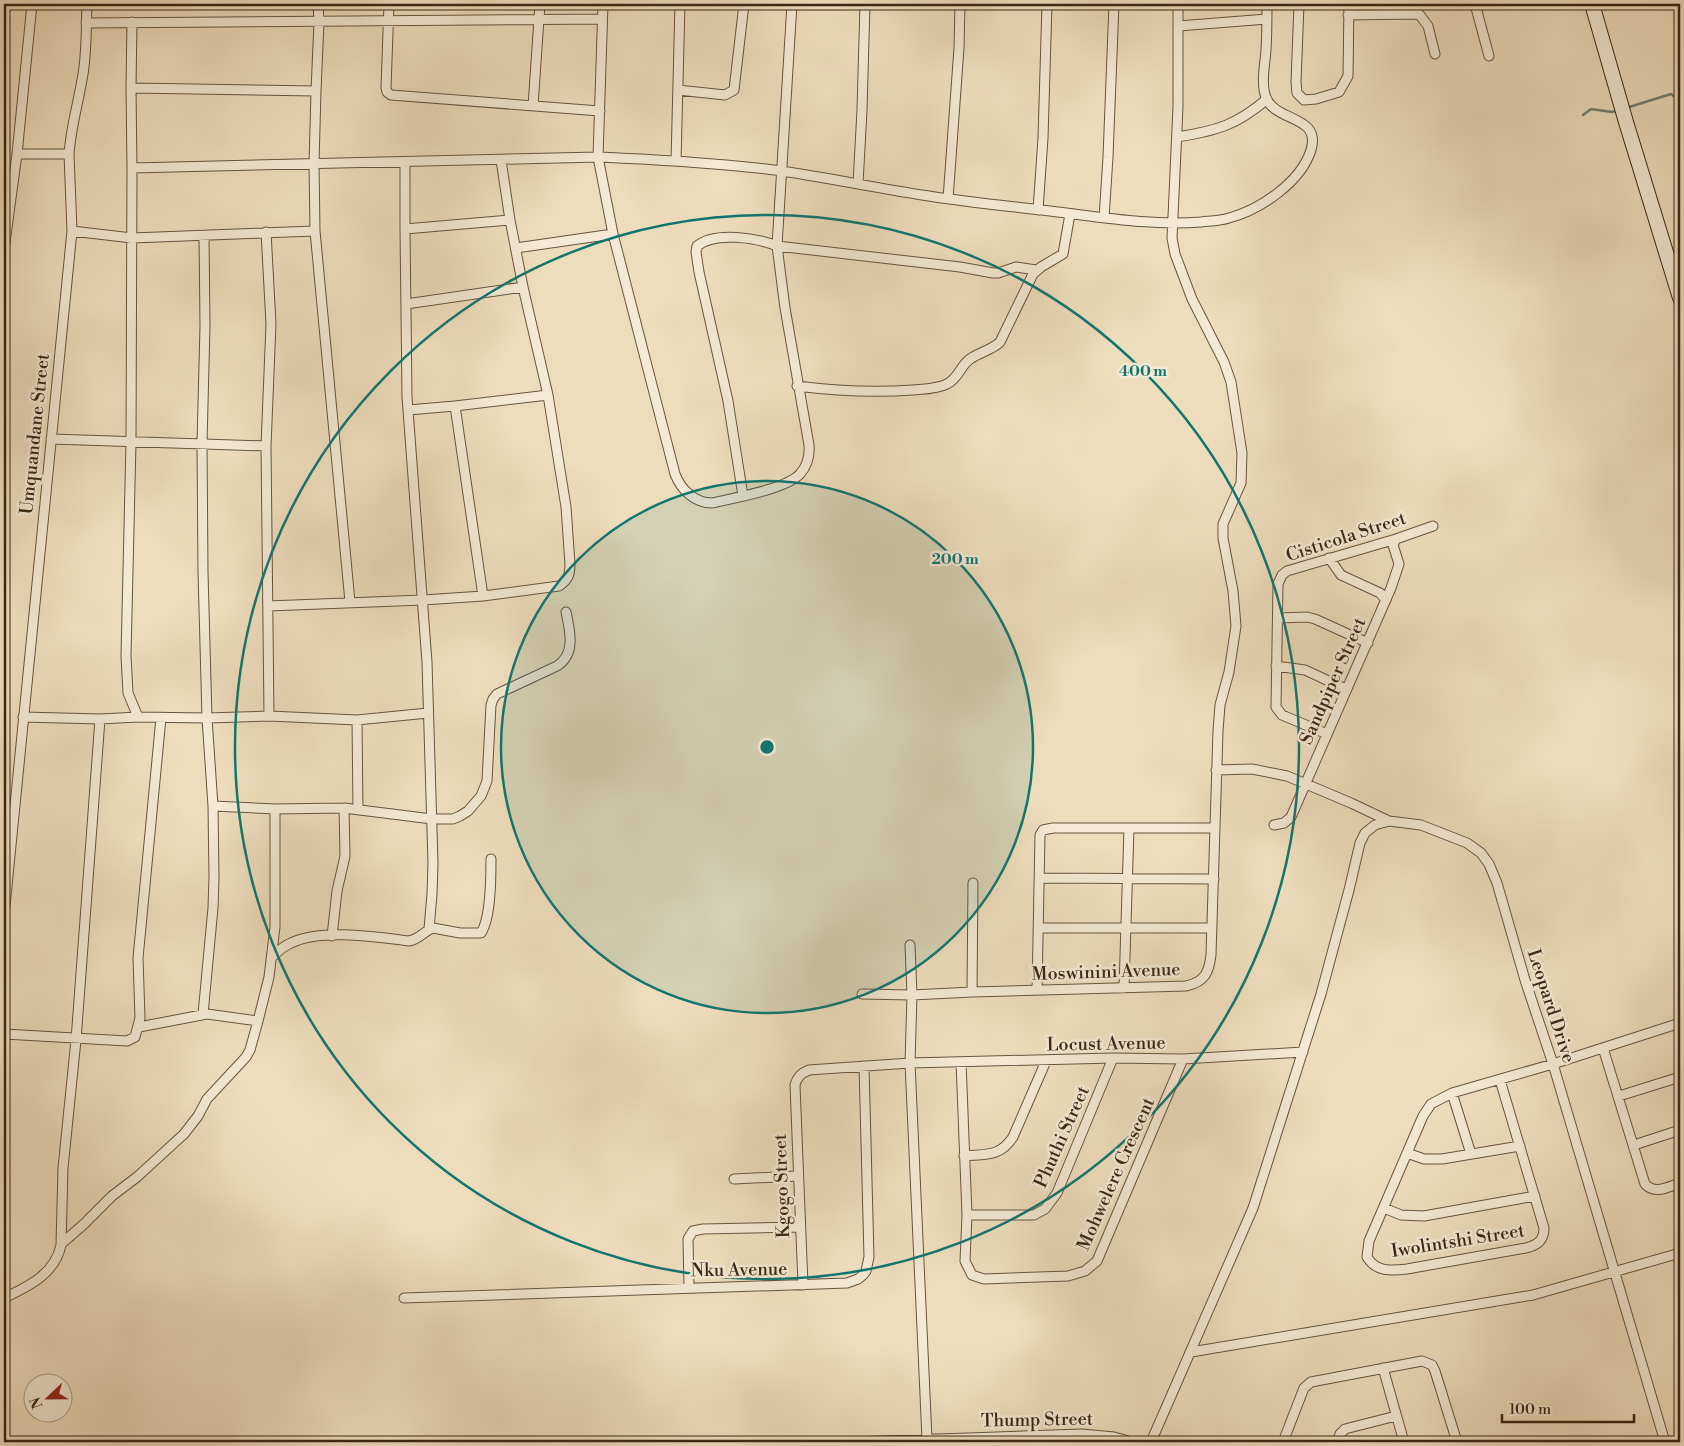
<svg xmlns="http://www.w3.org/2000/svg" width="1684" height="1446" font-family="'Libre Bodoni',serif">
<rect width="100%" height="100%" fill="#eeddbd"/>
<filter id="stains"><feTurbulence type="fractalNoise" baseFrequency=".004" numOctaves="4"/><feColorMatrix values="0 0 0 0 .2 0 0 0 0 .09 0 0 0 0 .02 0 0 0 .5 -.17"/></filter>
<radialGradient id="worn" r=".72"><stop offset=".6" stop-color="#630" stop-opacity="0"/><stop offset="1" stop-color="#630" stop-opacity=".3"/></radialGradient>
<g fill="none" stroke-linecap="round" stroke-linejoin="round">
<path stroke="#738071" stroke-width="2.5" d="M 1626,108 L 1671,94 L 1680,101
M 1583,115 L 1591,109 L 1612,112 L 1619,110"/>
<g stroke="#685440" stroke-width="11">
<path id="minor" d="M 389,4 L 386,88 L 387,92 L 391,95 L 600,111
M 603,4 L 598,157 L 613,234 L 675,474 C 681,490 695,503 712,503 C 734,498 786,489 800,474 C 807,466 810,456 809,445 L 785,308 L 777,246 L 960,267 L 993,273 L 998,273 L 1016,267 L 1036,270
M 1299,4 L 1296,82 L 1297,93 L 1304,100 L 1316,99 L 1339,92 L 1348,76 L 1349,4
M 1475,4 L 1489,56
M 1348,15 L 1419,14 L 1428,26 L 1435,54
M 132,22 L 131,88 L 316,91 L 319,22 L 318,4
M 86,23 L 602,19
M 1178,26 L 1267,19
M 131,88 L 132,168
M 678,90 L 725,95 L 734,90 L 744,4
M 316,91 L 314,164 L 315,231 L 350,602
M 533,106 L 540,4
M 1177,137 C 1216,131 1237,125 1267,99
M 69,154 C 71,126 79,100 83,74 C 87,50 86,27 87,4
M 676,161 L 680,4
M 405,163 L 405,229 L 510,220 L 501,160
M 858,184 L 862,110 L 865,4
M 948,199 L 959,48 L 960,4
M 1038,210 L 1043,138 L 1047,4
M 1104,218 L 1108,157 L 1114,4
M 405,229 L 407,397 L 427,662 L 433,863 L 432,894 L 429,929
M 72,231 L 132,238 L 315,231
M 266,232 L 271,324 L 266,446
M 204,236 L 205,326 L 202,443 L 203,572 L 207,718 L 213,806 L 275,809 L 344,808 L 432,819 L 453,819 L 460,816 L 468,811 L 481,796 L 487,781 L 491,705 L 493,699 L 497,694 L 557,666 C 576,654 570,631 566,612
M 516,248 L 613,234
M 4,250 L 17,154 L 32,4
M 406,304 L 523,287
M 797,386 C 836,391 874,393 913,390 C 924,389 937,389 947,384 C 959,378 960,366 970,359 C 980,352 992,350 1000,342 L 1033,274 L 1041,267 L 1063,254 L 1070,214
M 408,410 L 455,406
M 51,439 L 266,446 L 269,716
M 743,496 L 728,401 L 699,272 L 696,252 L 697,246 C 715,231 757,238 777,246 L 792,4
M 1329,558 L 1341,575 L 1380,593 L 1386,600
M 483,596 L 455,406 L 548,395 L 523,287 L 510,220
M 268,606 L 423,600 L 483,596 L 559,586 C 568,580 570,575 570,564 L 566,507 L 548,395
M 1278,618 L 1307,617 L 1315,619 L 1368,643
M 1276,666 L 1305,670 L 1346,689
M 23,717 L 100,719 L 138,717 L 207,718 L 269,716 L 357,720 L 428,713
M 138,717 L 128,693 L 126,656 L 131,442 L 132,168 L 598,157 C 659,160 721,163 782,171 C 829,178 876,188 922,195 C 965,202 1008,206 1050,211 C 1101,217 1151,226 1201,222 C 1210,221 1220,221 1229,218 C 1260,210 1301,182 1311,150 C 1321,116 1279,122 1267,100 C 1260,85 1265,65 1266,50 C 1267,34 1267,19 1267,4
M 357,720 L 358,810
M 1327,734 L 1282,715 L 1276,707 L 1278,584 L 1282,575 L 1287,571 L 1396,539 L 1433,526
M 1216,770 L 1252,769 L 1287,776 L 1351,803 L 1389,821 L 1421,825 L 1467,843 L 1481,853 L 1489,864 L 1497,883 L 1525,980 L 1553,1064 L 1665,1442
M 1274,825 L 1284,823 L 1291,817 L 1391,588 L 1399,564 L 1393,545 L 1396,539
M 1040,878 L 1214,879
M 4,916 L 72,231 L 69,154 L 17,154
M 1039,928 L 1212,928
M 332,936 L 337,891 L 345,856 L 344,808
M 910,945 L 912,995 L 910,1063 L 927,1439 L 926,1442
M 272,957 C 278,951 284,946 291,943 C 321,928 377,937 409,941 C 420,939 424,931 433,928 L 460,933 L 481,933 C 491,918 491,877 491,859
M 1124,988 L 1129,828
M 1037,990 L 1040,835 L 1043,830 L 1053,828 L 1215,828
M 972,992 L 973,883
M 862,994 L 912,995 L 972,992 L 1186,986 C 1205,982 1209,972 1211,955 L 1218,731 L 1220,705 L 1229,672 L 1236,626 L 1233,591 L 1223,538 L 1223,524 L 1241,483 L 1242,453 L 1231,382 L 1224,362 L 1192,299 L 1175,254 L 1172,238 L 1178,107 L 1178,4
M 203,1014 L 213,908 L 214,877 L 213,806
M 139,1027 L 207,1014 L 258,1021 L 269,977 L 275,927 L 275,809
M 4,1034 L 127,1041 L 135,1037 L 140,1018 L 138,958 L 161,718
M 1603,1048 L 1645,1184 C 1655,1195 1668,1187 1680,1183
M 961,1062 L 967,1215 L 965,1261 L 972,1275 L 984,1279 L 1068,1276 L 1085,1271 L 1097,1261 L 1183,1059
M 1500,1080 L 1544,1228 C 1544,1240 1538,1245 1526,1248 L 1407,1269 C 1391,1271 1376,1272 1367,1257 L 1369,1241 L 1423,1116 L 1431,1104 L 1452,1093 L 1553,1064 L 1680,1023
M 1452,1093 L 1471,1154
M 1619,1096 L 1680,1077
M 1634,1145 L 1680,1130
M 1407,1153 L 1424,1159 L 1442,1159 L 1520,1146
M 964,1156 C 986,1154 1000,1157 1013,1137 L 1046,1061
M 734,1179 L 798,1176
M 1384,1208 L 1401,1215 L 1424,1216 L 1535,1196
M 967,1215 L 1034,1215 L 1045,1209 L 1057,1193 L 1113,1058
M 61,1244 L 83,1225 L 112,1196 L 137,1177 L 184,1134 L 198,1116 L 207,1099 L 246,1057 L 250,1050 L 258,1021
M 803,1285 L 795,1085 C 797,1077 801,1073 809,1070 L 910,1063 L 1113,1058 L 1183,1059 L 1303,1052
M 689,1287 L 688,1239 L 693,1231 L 703,1229 L 799,1227
M 4,1298 C 29,1286 55,1274 61,1245 L 63,1168 L 76,1040 L 100,719
M 404,1298 L 847,1283 L 858,1279 L 863,1275 L 866,1271 L 869,1257 L 864,1066
M 1191,1352 L 1533,1295 L 1680,1253
M 1383,1368 L 1404,1442
M 851,1442 L 1082,1434 L 1114,1437 L 1132,1442
M 1151,1442 L 1253,1208 L 1321,994 L 1349,890 L 1360,843 L 1365,833 L 1375,825 L 1389,821
M 1283,1442 L 1304,1388 L 1311,1382 L 1422,1361 L 1432,1365 L 1435,1371 L 1457,1442
M 1337,1442 L 1340,1434 L 1345,1429 L 1396,1416"/>
</g>
<g stroke="#3b2616" stroke-width="16">
<path id="secondary" d="M 1592,4 L 1626,122 L 1680,298"/>
</g>
<use href="#minor" stroke="#f4e9d4" stroke-width="9"/>
<use href="#secondary" stroke="#f4e9d4" stroke-width="14"/>
</g>
<circle cx="767" cy="747" r="266" fill="#0f766e" fill-opacity=".12"/>
<g fill="none" stroke="#0f766e" stroke-width="2.5">
<circle cx="767" cy="747" r="266"/>
<circle cx="767" cy="747" r="532"/>
</g>
<g text-anchor="middle" dominant-baseline="central" stroke-width="5" stroke-linejoin="round" paint-order="stroke">
<g font-size="18" fill="#3b2616" stroke="#f4e9d4">
<text transform="translate(35 434) rotate(-84)">Umquandane Street</text>
<text transform="translate(1346 537) rotate(-18)">Cisticola Street</text>
<text transform="translate(1333 681) rotate(-66)">Sandpiper Street</text>
<text transform="translate(1106 972) rotate(-2)">Moswinini Avenue</text>
<text transform="translate(1551 1006) rotate(72)">Leopard Drive</text>
<text transform="translate(1106 1044) rotate(-1)">Locust Avenue</text>
<text transform="translate(1062 1137) rotate(-66)">Phuthi Street</text>
<text transform="translate(1116 1174) rotate(-66)">Mohwelere Crescent</text>
<text transform="translate(782 1186) rotate(-92)">Kgogo Street</text>
<text transform="translate(1458 1241) rotate(-9)">Iwolintshi Street</text>
<text transform="translate(739 1270) rotate(-1)">Nku Avenue</text>
<text transform="translate(1037 1420) rotate(-1)">Thump Street</text>
</g>
</g>
<circle cx="767" cy="747" r="8" fill="#0f766e" stroke="#f4e9d4" stroke-width="2.5"/>
<g font-size="15" text-anchor="middle" font-weight="bold" fill="#0f766e" stroke="#f4e9d4" stroke-width="5" stroke-linejoin="round" paint-order="stroke">
<text x="1143" y="376">400 m</text>
<text x="955" y="564">200 m</text>
</g>
<rect width="1684" height="1446" fill="none" stroke="#eeddbd" stroke-width="20"/>
<rect x="5" y="5" width="1674" height="1436" fill="none" stroke="#3b2616" stroke-width="2.5"/>
<rect x="10" y="10" width="1664" height="1426" fill="none" stroke="#3b2616"/>
<g transform="translate(48 1398) rotate(248)"><circle r="24" fill="#f4e9d4" stroke="#aa9b88"/>
<path d="M0-4L9 19L0 12L-9 19Z" fill="#8f2418"/>
<text y="-8" font-size="14" font-weight="bold" text-anchor="middle" fill="#3b2616">N</text>
</g>
<path d="M1502 1414v8h132v-8" fill="none" stroke="#3b2616" stroke-width="2.5"/>
<text x="1509" y="1414" font-size="15" fill="#3b2616" stroke="#f4e9d4" stroke-width="4" paint-order="stroke">100 m</text>
<rect width="100%" height="100%" filter="url(#stains)"/>
<rect width="100%" height="100%" fill="url(#worn)"/>
</svg>
